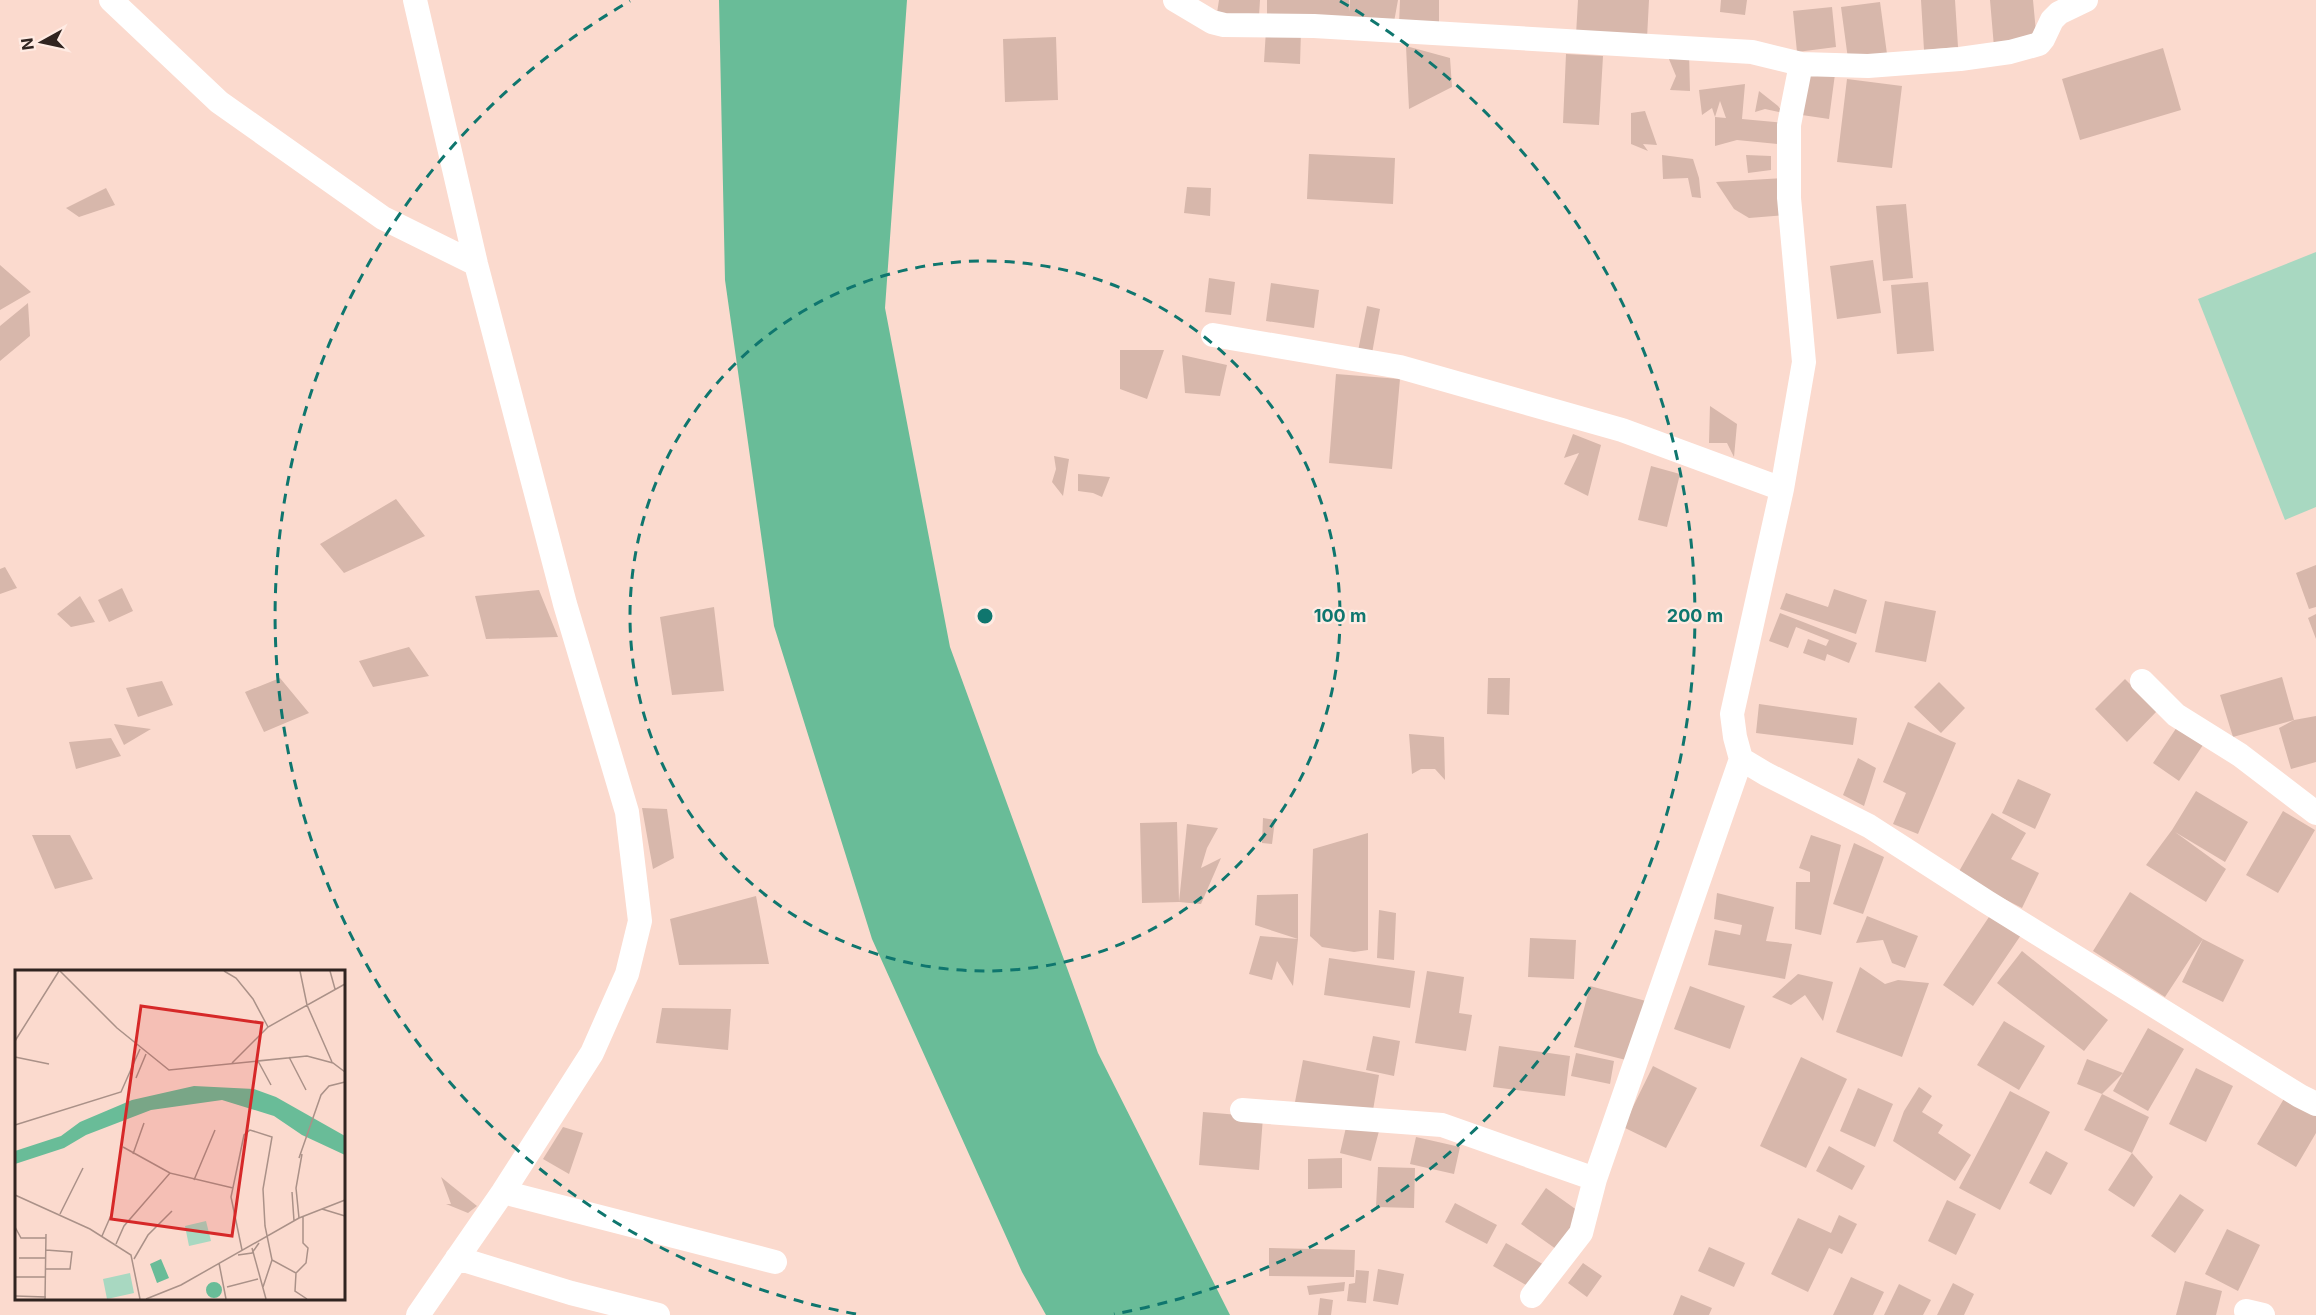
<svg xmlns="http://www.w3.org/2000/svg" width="2316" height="1315" font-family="Inter,sans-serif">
<rect width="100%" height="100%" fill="#fbdace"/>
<path fill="#a8d8c1" d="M 2316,252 L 2316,507 L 2285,520 L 2198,299 Z"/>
<path fill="#69bc98" d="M 719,0 L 907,0 L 885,308 L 950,647 L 1098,1053 L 1230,1315 L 1046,1315 L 1022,1272 L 872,939 L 774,626 L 725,280 Z"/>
<path fill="#d7b7ab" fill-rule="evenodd" d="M 1219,0 L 1260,0 L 1259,16 L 1217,13 Z
M 1267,0 L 1349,0 L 1349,12 L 1350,0 L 1398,0 L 1394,22 L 1267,16 Z
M 1400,0 L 1439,0 L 1439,28 L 1399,25 Z
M 1578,0 L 1649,0 L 1647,38 L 1576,35 Z
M 1721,0 L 1747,0 L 1745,15 L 1720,12 Z
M 1921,0 L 1955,0 L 1958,47 L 1924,50 Z
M 1990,0 L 2033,0 L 2037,43 L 1994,47 Z
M 1880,2 L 1887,54 L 1848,59 L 1841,7 Z
M 1832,7 L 1836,47 L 1797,52 L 1793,11 Z
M 1266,30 L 1301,31 L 1300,64 L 1264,62 Z
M 1056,37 L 1058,100 L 1005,102 L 1003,39 Z
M 1406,46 L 1450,58 L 1452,87 L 1409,109 Z
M 2163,48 L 2181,110 L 2080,140 L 2062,79 Z
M 1689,51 L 1690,91 L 1670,90 L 1676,76 L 1666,52 Z
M 1566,54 L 1603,56 L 1599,125 L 1563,123 Z
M 1800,70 L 1835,74 L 1829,119 L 1795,114 Z
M 1847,79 L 1902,86 L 1892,168 L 1837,162 Z
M 1745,84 L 1742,119 L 1785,123 L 1788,145 L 1737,140 L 1715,146 L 1715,117 L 1712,108 L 1702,115 L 1699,90 ZM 1720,101 L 1726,118 L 1715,117 Z
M 1759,91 L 1778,106 L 1783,113 L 1765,109 L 1755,112 Z
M 1645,111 L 1657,145 L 1643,144 L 1648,151 L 1631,144 L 1631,113 Z
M 1309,154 L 1395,158 L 1393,204 L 1307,199 Z
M 1662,155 L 1693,159 L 1699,178 L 1701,198 L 1692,197 L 1688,178 L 1663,179 Z
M 1746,155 L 1771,156 L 1771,170 L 1748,173 Z
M 1784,178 L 1788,215 L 1749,218 L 1734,209 L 1716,182 Z
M 1187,187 L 1211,188 L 1210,216 L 1184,213 Z
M 106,188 L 115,205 L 79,217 L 66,208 Z
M 1906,204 L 1913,278 L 1883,281 L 1876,206 Z
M 1873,260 L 1881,313 L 1837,319 L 1830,266 Z
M 0,265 L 31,292 L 0,310 Z
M 1209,278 L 1235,282 L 1231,315 L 1205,312 Z
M 1928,282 L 1934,351 L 1897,354 L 1891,285 Z
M 1271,283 L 1319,290 L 1314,328 L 1266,321 Z
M 28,303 L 30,336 L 0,361 L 0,326 Z
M 1367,306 L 1380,309 L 1371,359 L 1357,356 Z
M 1120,350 L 1164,350 L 1147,399 L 1120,389 Z
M 1182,355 L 1227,365 L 1220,396 L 1185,393 Z
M 1336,374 L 1400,379 L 1392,469 L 1329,463 Z
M 1710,406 L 1737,424 L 1734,457 L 1727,443 L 1709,443 Z
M 1573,434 L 1601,445 L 1588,496 L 1564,484 L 1579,453 L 1564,458 Z
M 1054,456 L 1069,459 L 1063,496 L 1052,482 L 1056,469 Z
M 1651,466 L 1680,474 L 1667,527 L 1638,520 Z
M 1078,474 L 1110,477 L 1102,497 L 1093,493 L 1078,491 Z
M 396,499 L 425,536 L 344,573 L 320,544 Z
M 2316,565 L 2316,607 L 2309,609 L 2296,573 Z
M 5,567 L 17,588 L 0,594 L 0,569 Z
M 122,588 L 133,611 L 109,622 L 98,600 Z
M 1834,589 L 1867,600 L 1856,634 L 1780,609 L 1786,593 L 1828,607 Z
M 539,590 L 558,637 L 486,639 L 475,596 Z
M 80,596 L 95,622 L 71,627 L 57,614 Z
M 1885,601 L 1936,611 L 1926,662 L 1875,652 Z
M 714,607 L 724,691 L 672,695 L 660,617 Z
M 1780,613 L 1857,643 L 1849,663 L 1827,654 L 1825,661 L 1803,653 L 1808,639 L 1826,646 L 1829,640 L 1796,627 L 1788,648 L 1769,641 Z
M 2316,614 L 2316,639 L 2308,618 Z
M 409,647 L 429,676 L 373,687 L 359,661 Z
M 2282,677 L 2294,720 L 2316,716 L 2316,762 L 2291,769 L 2279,728 L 2294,720 L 2233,737 L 2220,695 Z
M 280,678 L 309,713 L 264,732 L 245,692 Z
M 1488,678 L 1510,678 L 1509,715 L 1487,714 Z
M 2125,679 L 2157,711 L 2127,742 L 2095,709 Z
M 162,681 L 173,705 L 138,717 L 126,688 Z
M 1939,682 L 1965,708 L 1941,733 L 1914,707 Z
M 1759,704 L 1857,718 L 1853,745 L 1756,733 Z
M 1908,722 L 1956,743 L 1918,834 L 1893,824 L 1906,793 L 1883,782 Z
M 114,724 L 151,729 L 124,745 Z
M 2177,727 L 2203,745 L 2179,781 L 2153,763 Z
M 1409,734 L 1444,737 L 1445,780 L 1435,769 L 1421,769 L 1412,774 Z
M 111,738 L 121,756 L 76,769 L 69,742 Z
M 1858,758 L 1876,768 L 1864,806 L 1843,795 Z
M 2018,779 L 2051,794 L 2035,829 L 2002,813 Z
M 2196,791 L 2248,822 L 2225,862 L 2175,832 L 2226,869 L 2206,902 L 2146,865 L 2172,830 Z
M 642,808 L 667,809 L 674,858 L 653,869 Z
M 2283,811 L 2315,830 L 2278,893 L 2246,875 Z
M 1992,813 L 2026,833 L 2011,859 L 2039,873 L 2022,908 L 1957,875 Z
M 1263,818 L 1275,820 L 1272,844 L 1262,843 Z
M 1177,822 L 1179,902 L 1142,903 L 1140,823 Z
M 1187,824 L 1218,828 L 1207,848 L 1201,868 L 1221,858 L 1201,904 L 1179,902 Z
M 1368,833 L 1368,950 L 1354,952 L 1322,947 L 1310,936 L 1313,849 Z
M 32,835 L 70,835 L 93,879 L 55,889 Z
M 1811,835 L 1841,845 L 1821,935 L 1795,929 L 1796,882 L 1810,882 L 1810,872 L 1799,868 Z
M 1854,843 L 1884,857 L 1863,914 L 1833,904 Z
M 2130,892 L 2203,939 L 2165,997 L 2093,951 Z
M 1717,893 L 1774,907 L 1766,941 L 1792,944 L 1785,979 L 1708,965 L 1715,930 L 1740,935 L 1742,925 L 1714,919 Z
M 1298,894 L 1298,939 L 1255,925 L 1257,895 Z
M 756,896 L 769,964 L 679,965 L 670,919 Z
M 1379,910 L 1396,913 L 1394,960 L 1377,958 Z
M 1991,914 L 2021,935 L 1973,1006 L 1943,985 Z
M 1867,916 L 1918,936 L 1905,968 L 1892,963 L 1883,940 L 1856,943 Z
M 1260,936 L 1298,939 L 1293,986 L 1277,961 L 1272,980 L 1249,974 Z
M 1530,938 L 1576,940 L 1574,979 L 1528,977 Z
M 2203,939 L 2244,960 L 2223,1002 L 2182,982 Z
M 2022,951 L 2108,1020 L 2084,1051 L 1997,983 Z
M 1329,958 L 1415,971 L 1410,1008 L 1324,995 Z
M 1860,967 L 1885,984 L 1898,980 L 1929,983 L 1902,1057 L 1836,1032 Z
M 1427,971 L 1464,977 L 1459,1013 L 1472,1015 L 1466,1051 L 1415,1043 Z
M 1798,974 L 1833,982 L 1823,1021 L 1805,995 L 1791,1005 L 1772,997 Z
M 1590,986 L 1646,1001 L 1630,1061 L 1574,1047 Z
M 1690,986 L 1745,1006 L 1730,1049 L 1674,1029 Z
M 662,1008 L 731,1009 L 728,1050 L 656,1043 Z
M 2004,1021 L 2045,1046 L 2019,1090 L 1977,1065 Z
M 2148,1028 L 2184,1049 L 2148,1111 L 2113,1091 Z
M 1373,1036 L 1400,1041 L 1394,1076 L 1366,1070 Z
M 1499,1046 L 1570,1056 L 1565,1096 L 1493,1087 Z
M 1576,1053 L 1614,1061 L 1610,1084 L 1571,1076 Z
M 1801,1057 L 1847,1079 L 1806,1168 L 1760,1146 Z
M 2087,1059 L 2123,1073 L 2102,1094 L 2077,1084 Z
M 1303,1060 L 1379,1075 L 1372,1116 L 1295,1102 Z
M 1653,1066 L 1697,1088 L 1666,1148 L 1623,1127 Z
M 2196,1068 L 2233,1086 L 2206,1142 L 2169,1124 Z
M 1919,1087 L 1932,1096 L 1922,1112 L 1943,1125 L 1938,1133 L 1971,1155 L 1955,1181 L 1893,1141 L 1904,1111 Z
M 1858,1088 L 1893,1104 L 1875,1147 L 1840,1131 Z
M 2010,1091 L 2050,1112 L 2000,1210 L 1959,1188 Z
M 2102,1094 L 2149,1117 L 2132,1153 L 2153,1177 L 2134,1207 L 2108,1190 L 2132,1153 L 2084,1130 Z
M 2285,1097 L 2316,1115 L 2316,1133 L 2296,1167 L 2257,1144 Z
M 1203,1112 L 1263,1117 L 1259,1170 L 1199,1165 Z
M 1347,1123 L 1379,1131 L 1371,1161 L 1340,1153 Z
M 563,1127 L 583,1133 L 569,1174 L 543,1159 Z
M 1416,1137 L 1460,1147 L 1454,1174 L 1410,1164 Z
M 1829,1146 L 1865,1166 L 1852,1190 L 1816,1171 Z
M 2046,1151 L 2068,1163 L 2051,1195 L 2029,1183 Z
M 1342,1158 L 1342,1188 L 1308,1189 L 1308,1159 Z
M 1378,1167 L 1415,1168 L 1414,1208 L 1376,1207 Z
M 441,1177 L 452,1186 L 477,1206 L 468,1213 L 446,1204 L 451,1204 Z
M 1546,1188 L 1581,1213 L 1556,1249 L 1521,1224 Z
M 2180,1194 L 2204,1210 L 2175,1253 L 2151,1236 Z
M 1947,1200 L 1976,1214 L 1956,1255 L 1928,1241 Z
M 1455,1203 L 1497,1225 L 1487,1244 L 1445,1222 Z
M 1839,1215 L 1857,1224 L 1842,1254 L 1829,1248 L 1808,1292 L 1771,1274 L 1798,1218 L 1831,1233 Z
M 2227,1229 L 2260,1245 L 2238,1291 L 2205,1274 Z
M 1506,1243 L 1546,1266 L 1533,1289 L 1493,1266 Z
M 1709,1247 L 1745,1263 L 1734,1287 L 1698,1271 Z
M 1269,1248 L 1355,1250 L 1354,1277 L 1269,1276 Z
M 1583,1263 L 1602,1276 L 1587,1297 L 1568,1283 Z
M 1378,1269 L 1404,1274 L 1398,1305 L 1373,1301 Z
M 1356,1270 L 1369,1271 L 1366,1303 L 1347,1301 L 1349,1284 L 1355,1283 Z
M 1851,1277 L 1884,1292 L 1873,1315 L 1833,1315 Z
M 2185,1281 L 2222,1291 L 2216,1315 L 2176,1315 Z
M 1345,1282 L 1344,1291 L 1309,1295 L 1307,1286 Z
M 1953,1283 L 1974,1294 L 1964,1315 L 1937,1315 Z
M 1899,1284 L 1931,1300 L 1923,1315 L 1884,1315 Z
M 1681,1295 L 1712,1308 L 1709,1315 L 1673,1315 Z
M 1320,1298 L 1333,1300 L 1331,1315 L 1318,1315 Z"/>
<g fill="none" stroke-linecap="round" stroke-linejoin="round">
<path stroke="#fff" stroke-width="24" d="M 111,0 L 219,102 L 383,218 L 476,264
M 415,0 L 476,264 L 565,604 L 627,812 L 640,921 L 627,974 L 592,1053 L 503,1192 L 418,1315
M 1175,0 L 1212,22 L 1224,25 L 1314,26 L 1752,52 L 1801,64 L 1868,66 L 1960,59 L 2010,52 L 2039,44 L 2043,39 L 2052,20 L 2059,13 L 2086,0
M 1801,64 L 1789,125 L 1789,198 L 1804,362 L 1782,489 L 1732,714 L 1735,737 L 1741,759 L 1766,774 L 1869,826 L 1987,902 L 2300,1096 L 2316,1104
M 1213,335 L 1400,367 L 1622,430 L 1782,489
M 2142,681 L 2176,715 L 2240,755 L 2316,813
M 1242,1110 L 1442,1125 L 1595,1179
M 503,1192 L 775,1262
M 457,1258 L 571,1293 L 658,1315
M 1532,1296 L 1581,1233 L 1595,1179 L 1741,759
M 2246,1311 L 2263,1315"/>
</g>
<g fill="none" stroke="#0f766e" stroke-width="3" stroke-dasharray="10 8">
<circle cx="985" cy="616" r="355"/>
<path d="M856 1314A710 710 0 0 1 630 1M1340 1A710 710 0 0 1 1114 1314"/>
</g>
<g transform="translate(15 970)">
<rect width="330" height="330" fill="#fbdace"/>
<path d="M 191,251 L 196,271 L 174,276 L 170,256 ZM 115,303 L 119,323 L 92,329 L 88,309 Z" fill="#a8d8c1"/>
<path d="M 179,116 L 239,119 L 261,127 L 330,166 L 330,185 L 287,165 L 259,146 L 207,130 L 136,140 L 71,165 L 49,178 L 0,194 L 0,181 L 46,166 L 65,152 L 117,130 ZM 146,289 L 154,308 L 142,313 L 135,294 ZM191 320a8 8 0 1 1 16 0a8 8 0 1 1-16 0Z" fill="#69bc98"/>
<path fill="none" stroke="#aa9188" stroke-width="1.5" d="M 45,1 L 102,58 L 154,100 L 292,86 L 318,93 L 330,102M 209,1 L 221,8 L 238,29 L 253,57M 285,1 L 292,35 L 317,92M 315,1 L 320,19M 0,71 L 44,1M 0,87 L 34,94M 274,87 L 291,120M 243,91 L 256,115M 217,93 L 253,57 L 330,14M 121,108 L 131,84M 0,155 L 106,122 L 125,79M 108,177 L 155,203M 118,184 L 129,153M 284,188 L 306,125 L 314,116 L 330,112M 179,210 L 200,160M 277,222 L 279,251M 0,225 L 75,259 L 116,285 L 125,329M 307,239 L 330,246M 45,244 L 68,198M 284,248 L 330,230M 0,257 L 6,268 L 31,268M 87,266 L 97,243M 101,274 L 109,256 L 155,203 L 218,218M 237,278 L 251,329M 227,280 L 216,227 L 229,165 L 235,160 L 257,167 L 248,219 L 250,256 L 257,290 L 281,303 L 280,321 L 292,329M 223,285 L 237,283 L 244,273M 4,288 L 31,288M 119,289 L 133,265 L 157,241M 204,293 L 211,329M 31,299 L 55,299 L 57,282 L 31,280M 281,303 L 291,293 L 293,278 L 288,273 L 288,247M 0,307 L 31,307M 212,317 L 243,309M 248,317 L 257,290M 0,326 L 31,327M 30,329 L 31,264M 131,329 L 166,315 L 284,248 L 281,218 L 287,184"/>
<path fill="#d62828" fill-opacity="0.15" stroke="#d62828" stroke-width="3" d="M 126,36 L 247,53 L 217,266 L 96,249 Z"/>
<rect width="330" height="330" fill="none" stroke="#302420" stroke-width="3"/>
</g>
<circle cx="985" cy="616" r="9" fill="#0f766e" stroke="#ffebe3" stroke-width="3"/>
<g font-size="18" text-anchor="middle" font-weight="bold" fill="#0f766e" stroke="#ffebe3" stroke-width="4.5" stroke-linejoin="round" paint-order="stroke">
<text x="1340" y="622">100 m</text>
<text x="1695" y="622">200 m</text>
</g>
<g transform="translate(42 42) rotate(262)" stroke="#ffebe3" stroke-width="4.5" paint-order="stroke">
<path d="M0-4.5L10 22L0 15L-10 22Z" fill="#302420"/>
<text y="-9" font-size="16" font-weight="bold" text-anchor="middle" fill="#302420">N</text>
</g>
</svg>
